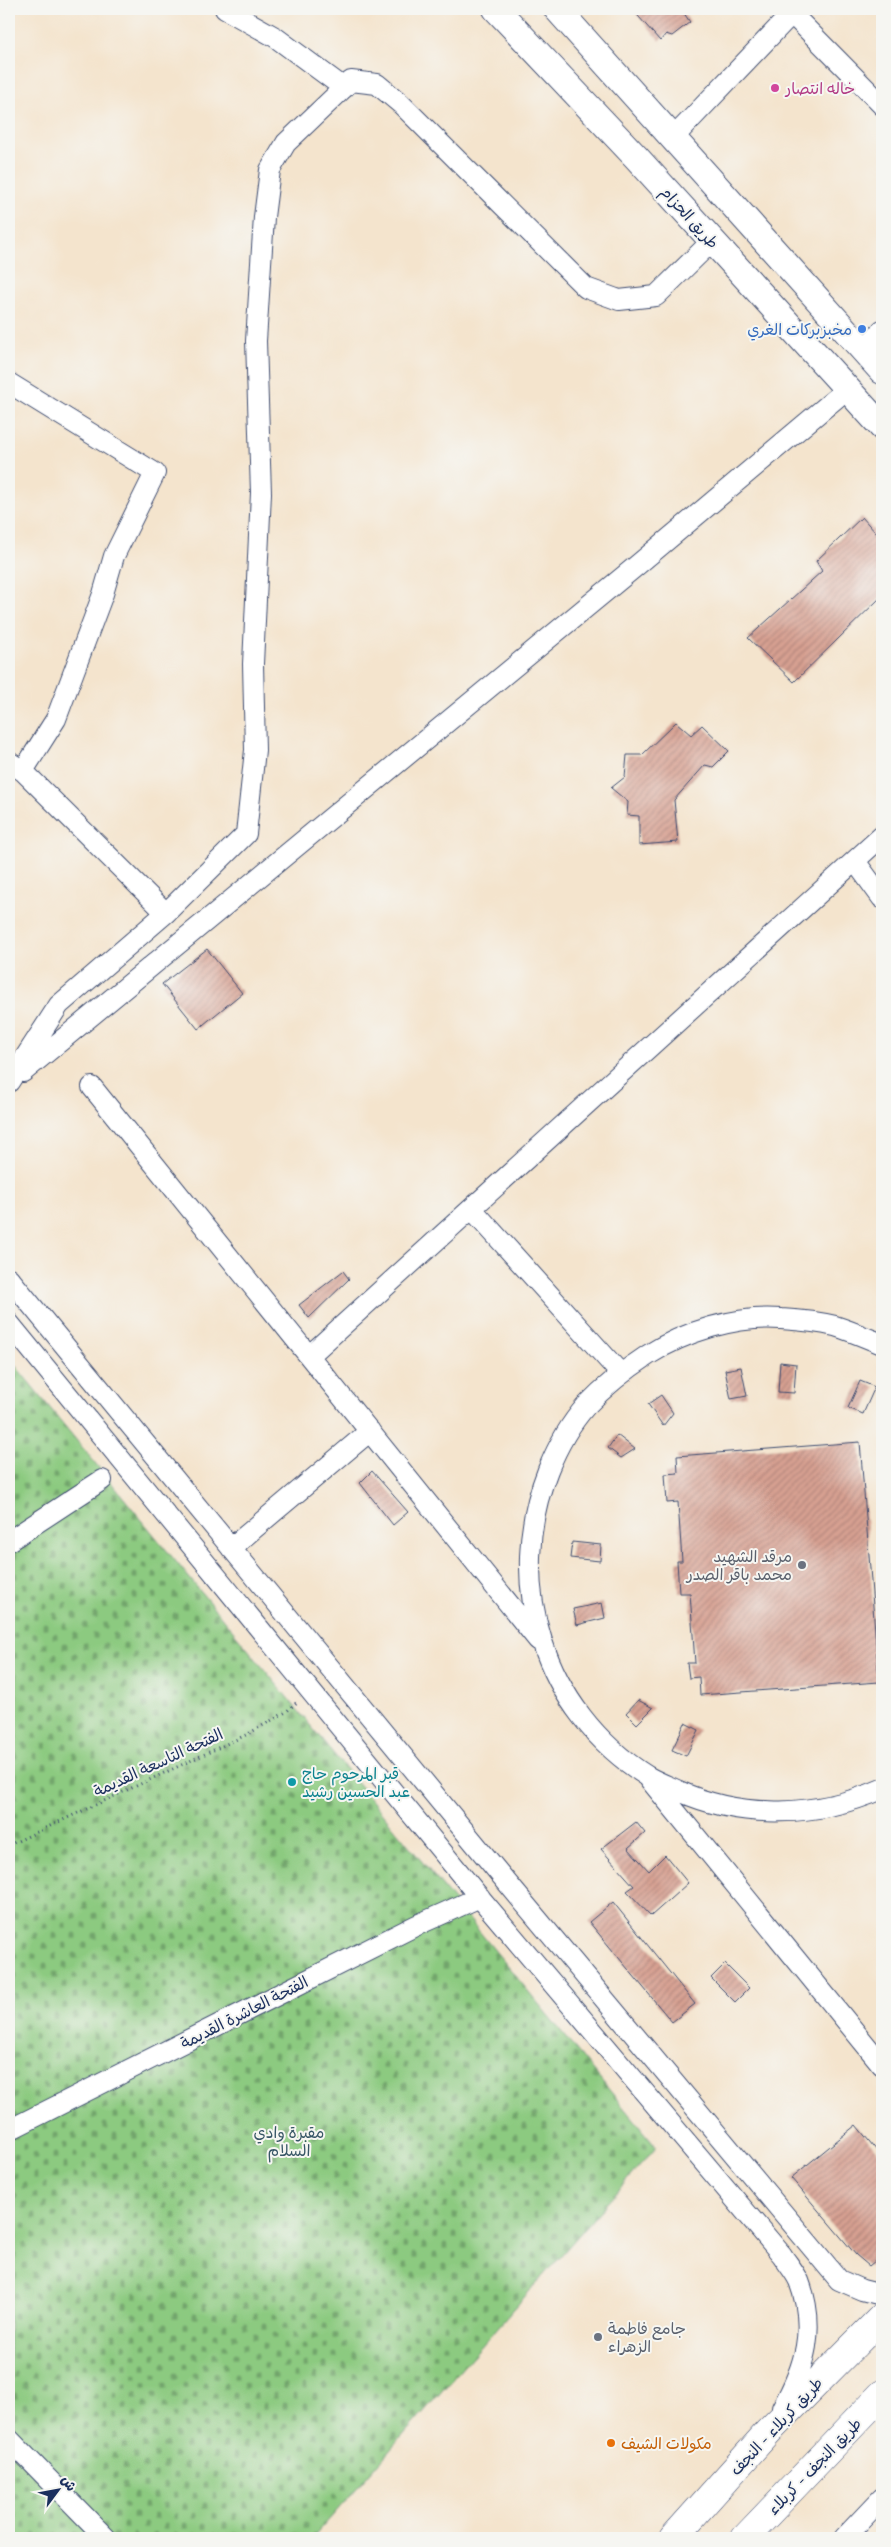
<svg xmlns="http://www.w3.org/2000/svg" width="891" height="2547" font-family="Delius,'Playpen Sans Arabic',sans-serif">
<defs>
<pattern id="cemetery-stones" width="16" height="16" patternUnits="userSpaceOnUse" patternTransform="scale(1.25)"><rect width="16" height="16" fill="#8cca80"/><path d="M2 7V4a2 2 0 0 1 4 0v3zM10 15v-3a2 2 0 0 1 4 0v3z" fill="#72a46c"/></pattern>
<pattern id="building-hatch" width="6" height="6" patternUnits="userSpaceOnUse" patternTransform="scale(1.25)"><rect width="6" height="6" fill="#d7a091"/><path d="M-1 1l2-2M0 6l6-6M5 7l2-2" fill="none" stroke="#ae837a"/></pattern>
</defs>
<rect width="100%" height="100%" fill="#f6f6f2"/>
<filter id="ink" filterUnits="userSpaceOnUse"><feTurbulence type="fractalNoise" baseFrequency=".02" numOctaves="2"/><feDisplacementMap in="SourceGraphic" scale="10" xChannelSelector="R" yChannelSelector="G"/><feConvolveMatrix kernelMatrix="1 2 1 2 8 2 1 2 1" color-interpolation-filters="sRGB"/></filter>
<filter id="wash" filterUnits="userSpaceOnUse"><feTurbulence type="fractalNoise" baseFrequency=".0096" numOctaves="4" result="noise"/><feDisplacementMap in="SourceGraphic" scale="20" xChannelSelector="R" yChannelSelector="G"/><feGaussianBlur stdDeviation="1.12" result="paint"/><feColorMatrix in="noise" values="0 0 0 0 0 0 0 0 0 0 0 0 0 0 0 0 0 1.4 0 .05"/><feComposite in="paint" operator="in"/></filter>
<g filter="url(#wash)">
<rect width="100%" height="100%" fill="#f4e4cd"/>
<path fill="url(#cemetery-stones)" stroke="#547c6f" d="M 9,1358 L 656,2147 L 313,2538 L 9,2538 Z"/>
<g id="blocks">
<path fill="url(#building-hatch)" d="M 632,9 L 681,9 L 690,22 L 672,36 L 666,34 L 660,41 Z
M 862,517 L 882,540 L 882,596 L 794,682 L 748,638 L 822,571 L 816,561 Z
M 676,722 L 691,735 L 702,725 L 729,751 L 713,767 L 705,765 L 674,800 L 678,842 L 639,845 L 639,816 L 627,815 L 628,802 L 611,788 L 625,777 L 627,755 L 642,755 Z
M 207,949 L 242,993 L 198,1029 L 162,984 Z
M 343,1271 L 349,1279 L 309,1318 L 299,1305 Z
M 780,1362 L 796,1364 L 794,1393 L 778,1392 Z
M 741,1367 L 747,1396 L 731,1399 L 725,1370 Z
M 860,1381 L 875,1387 L 863,1414 L 848,1408 Z
M 661,1395 L 673,1413 L 663,1426 L 648,1404 Z
M 617,1435 L 635,1449 L 621,1458 L 608,1448 Z
M 860,1442 L 879,1682 L 700,1695 L 699,1677 L 689,1678 L 687,1663 L 695,1663 L 690,1593 L 679,1593 L 677,1561 L 682,1561 L 678,1502 L 667,1503 L 665,1474 L 678,1473 L 677,1456 Z
M 372,1471 L 408,1512 L 393,1525 L 360,1483 Z
M 572,1542 L 601,1545 L 600,1561 L 570,1558 Z
M 602,1603 L 605,1618 L 577,1625 L 573,1609 Z
M 638,1700 L 653,1708 L 637,1724 L 626,1713 Z
M 685,1723 L 699,1730 L 686,1756 L 672,1750 Z
M 636,1822 L 645,1833 L 628,1848 L 649,1871 L 665,1855 L 688,1883 L 651,1916 L 627,1891 L 634,1886 L 601,1849 Z
M 613,1902 L 695,2004 L 672,2022 L 589,1922 Z
M 725,1964 L 749,1988 L 735,2002 L 711,1978 Z
M 856,2125 L 882,2157 L 882,2255 L 869,2266 L 856,2255 L 791,2178 Z"/>
</g>
</g>
<g filter="url(#ink)">
<use href="#blocks" fill-opacity="0" stroke="#3c4a6f" stroke-width="1"/>
<g fill="none" stroke-linecap="round" stroke-linejoin="round">
<g stroke="#3c4a6f" stroke-width="22">
<path id="minor" d="M 225,9 L 275,37 L 344,88
M 787,9 L 882,105
M 673,138 L 796,9
M 863,350 L 882,330
M 9,383 L 155,473 L 114,556 L 103,594 L 56,719 L 23,771
M 9,762 L 23,771 L 166,913
M 855,861 L 882,898
M 23,1072 L 635,567 L 847,389
M 9,1082 L 59,1005 L 166,913 L 246,834 L 255,750 L 253,664 L 261,493 L 256,341 L 264,217 L 270,170 L 286,143 L 351,81 L 377,84 L 401,104 L 586,288 L 619,300 L 656,296 L 712,241
M 92,1087 L 538,1640
M 472,1209 L 620,1373
M 9,1278 L 499,1873 L 839,2280 L 862,2290 L 882,2295
M 9,1323 L 476,1893 L 782,2255 C 787,2263 795,2272 799,2281 C 817,2328 805,2367 782,2408
M 882,1344 C 867,1338 851,1331 835,1326 C 819,1322 798,1320 781,1319 C 737,1315 684,1332 648,1355 C 625,1370 605,1386 586,1406 C 570,1424 557,1448 548,1470 C 503,1583 544,1711 647,1776 C 657,1782 668,1786 679,1791 C 743,1820 818,1817 882,1789
M 309,1356 L 882,836
M 9,1541 L 102,1480
M 231,1548 L 370,1431
M 650,1780 L 882,2065
M 9,2130 L 415,1926 L 480,1897
M 9,2439 L 106,2538
M 844,2538 L 882,2498"/>
</g>
<g stroke="#3c4a6f" stroke-width="28">
<path id="major" d="M 496,9 L 636,157 L 882,427
M 557,9 L 882,371"/>
</g>
<g stroke="#3c4a6f" stroke-width="29">
<path id="highway" d="M 673,2538 L 768,2432 L 882,2317
M 745,2538 L 882,2394"/>
</g>
<path stroke="#3c4a6f" stroke-width="3" stroke-dasharray="1 4" stroke-linecap="butt" d="M 9,1845 L 248,1734 L 286,1712 L 297,1702"/>
<use href="#minor" stroke="#fff" stroke-width="20"/>
<use href="#major" stroke="#fff" stroke-width="26"/>
<use href="#highway" stroke="#fff" stroke-width="28"/>
</g>
</g>
<circle fill="#d1479c" stroke="#f6f6f2" stroke-width="2" cx="775" cy="88" r="5"/>
<circle fill="#3f7fe0" stroke="#f6f6f2" stroke-width="2" cx="862" cy="329" r="5"/>
<g fill="#6b7280" stroke="#f6f6f2" stroke-width="2">
<circle cx="802" cy="1565" r="5"/>
<circle cx="598" cy="2337" r="5"/>
</g>
<circle fill="#0f9aa8" stroke="#f6f6f2" stroke-width="2" cx="292" cy="1782" r="5"/>
<circle fill="#e8710a" stroke="#f6f6f2" stroke-width="2" cx="611" cy="2443" r="5"/>
<g text-anchor="middle" dominant-baseline="central" stroke-width="4" stroke-linejoin="round" paint-order="stroke">
<g font-size="16" fill="#b23c85" stroke="#f6f6f2" text-anchor="start">
<text x="785" y="88">خاله انتصار</text>
</g>
<g font-size="16" fill="#1b2f5e" stroke="#f6f6f2">
<text transform="translate(690 217) rotate(48)">طريق الحزام</text>
<text transform="translate(158 1762) rotate(-25)">الفتحة التاسعة القديمة</text>
<text transform="translate(244 2012) rotate(-27)">الفتحة العاشرة القديمة</text>
<text transform="translate(776 2426) rotate(-47)">طريق کربلاء - النجف</text>
<text transform="translate(814 2466) rotate(-46)">طريق النجف - کربلاء</text>
</g>
<g font-size="16" fill="#366cbe" stroke="#f6f6f2" text-anchor="end">
<text x="852" y="329">مخبزبركات الغري</text>
</g>
<g font-size="16" fill="#5b616d" stroke="#f6f6f2" text-anchor="end">
<text x="792" y="1556">مرقد الشهيد<tspan x="792" dy="18">محمد باقر الصدر</tspan></text>
<text x="608" y="2328" text-anchor="start">جامع فاطمة<tspan x="608" dy="18">الزهراء</tspan></text>
</g>
<g font-size="16" fill="#0d838f" stroke="#f6f6f2" text-anchor="start">
<text x="302" y="1773">قبر المرحوم حاج<tspan x="302" dy="18">عبد الحسين رشيد</tspan></text>
</g>
<g font-size="16" fill="#375666" stroke="#f6f6f2">
<text x="289" y="2132">مقبرة وادي<tspan x="289" dy="18">السلام</tspan></text>
</g>
<g font-size="16" fill="#c56008" stroke="#f6f6f2" text-anchor="start">
<text x="621" y="2443">مكولات الشيف</text>
</g>
</g>
<rect width="891" height="2547" fill="none" stroke="#f6f6f2" stroke-width="30"/>
<g transform="translate(58 2490) rotate(58)" stroke="#f6f6f2" stroke-width="4" paint-order="stroke">
<path d="M0-4L9 19L0 12L-9 19Z" fill="#1b2f5e"/>
<text y="-8" font-size="14" font-weight="bold" text-anchor="middle" fill="#1b2f5e">ش</text>
</g>
</svg>
